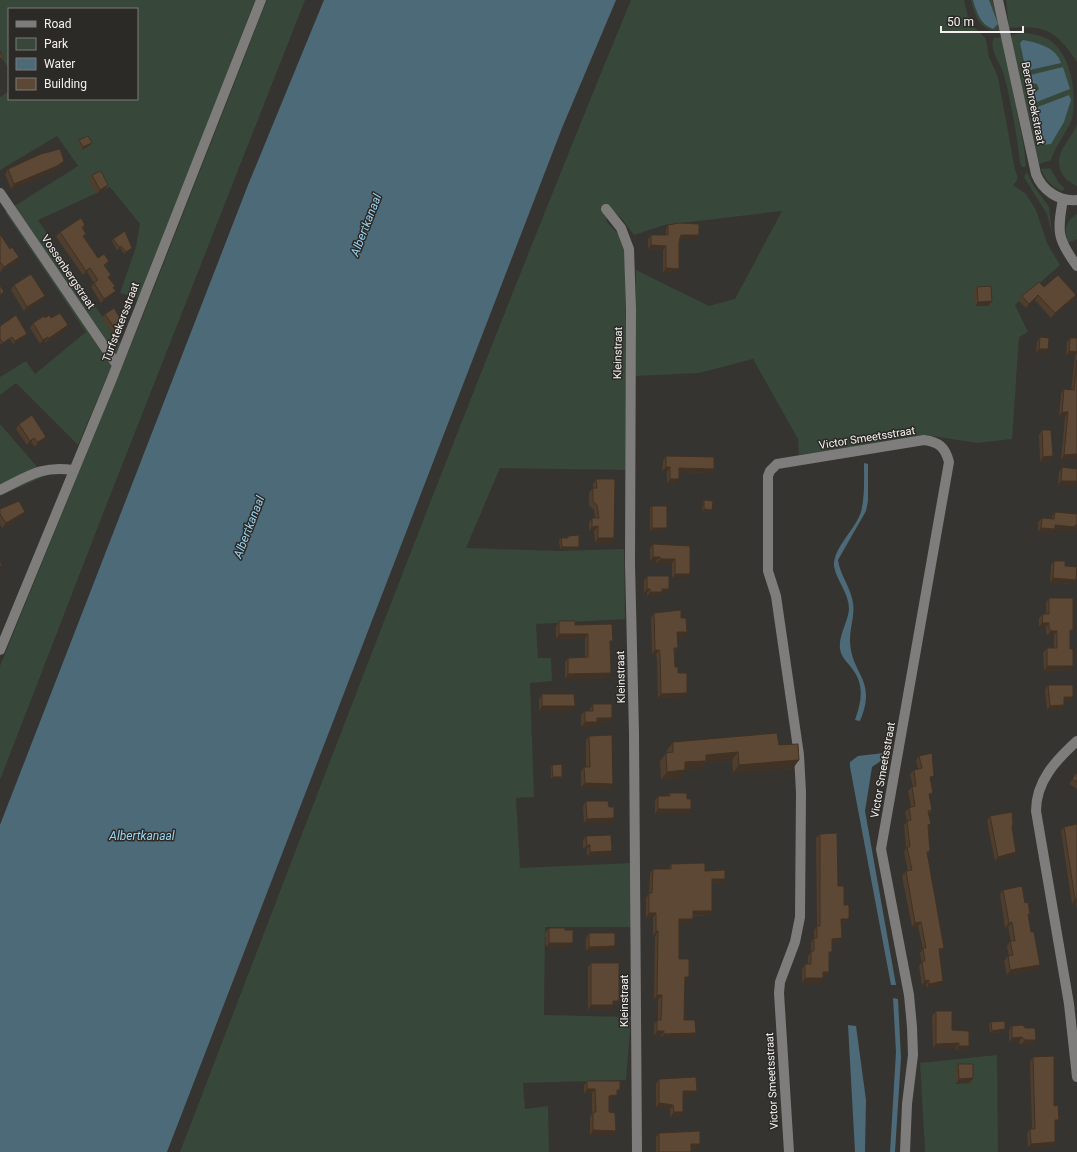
<svg xmlns="http://www.w3.org/2000/svg" width="1077" height="1152" font-family="Roboto,sans-serif">
<rect width="100%" height="100%" fill="#363430"/>
<path fill="#374739" d="M 0,0 L 255,0 L 140,300 L 120,293 L 136,247 L 140,224 L 110,187 L 38,220 L 121,345 L 78,445 L 16,383 L 0,395 L 0,377 L 26,361 L 35,374 L 86,332 L 5,212 L 78,166 L 57,136 L 0,170 L 0,97 L 9,91 L 9,99 L 137,99 L 137,9 L 9,9 L 9,68 L 0,56 Z
M 267,0 L 305,0 L 106,506 L 0,780 L 0,666 L 152,293 Z
M 631,0 L 964,0 L 968,16 L 973,26 L 986,39 L 989,57 L 998,77 L 1015,170 C 1018,176 1019,180 1013,185 L 1026,194 L 1036,210 L 1047,243 L 1060,265 L 1015,305 L 1028,332 L 1019,337 L 1012,439 L 977,443 L 926,435 L 799,455 L 798,439 L 753,359 L 699,373 L 636,376 L 636,270 L 709,306 L 735,299 L 782,211 L 664,225 L 634,235 L 622,219 L 611,209 L 606,221 L 622,238 L 625,253 L 627,470 L 500,468 L 466,548 L 559,551 L 624,549 L 625,619 L 536,624 L 538,658 L 551,658 L 552,681 L 530,683 L 534,797 L 516,798 L 520,868 L 632,863 L 631,927 L 545,927 L 544,1015 L 631,1017 L 626,1080 L 523,1083 L 525,1109 L 548,1106 L 549,1152 L 180,1152 C 328,767 474,381 631,0 Z
M 971,0 L 992,0 L 1001,30 C 981,33 975,17 971,0 Z
M 1006,0 L 1077,0 L 1077,62 C 1056,31 1047,25 1009,28 Z
M 1024,33 C 1033,34 1040,35 1048,39 C 1072,54 1077,94 1072,119 C 1066,133 1056,145 1051,160 L 1039,164 L 1012,43 L 1011,35 Z
M 1003,37 L 1024,148 L 1026,167 L 1022,167 L 1020,163 C 1017,135 1011,102 1004,75 C 1001,64 988,48 994,38 Z
M 1077,124 L 1077,186 C 1069,182 1063,178 1060,169 C 1055,150 1071,141 1077,124 Z
M 1050,168 L 1059,183 L 1065,189 L 1062,191 C 1051,186 1046,181 1041,169 Z
M 1027,172 L 1033,185 L 1049,207 L 1052,234 L 1047,214 L 1024,177 Z
M 1077,214 L 1077,239 L 1068,243 C 1063,230 1066,221 1077,214 Z
M 0,424 L 45,476 L 0,496 Z
M 997,1055 L 998,1152 L 925,1152 L 920,1063 Z"/>
<path fill="#4d6a79" d="M 324,0 L 616,0 L 562,128 L 167,1152 L 0,1152 L 0,825 L 248,185 Z
M 973,0 L 989,0 L 998,24 L 993,29 C 980,24 977,13 973,0 Z
M 1023,40 C 1038,43 1056,47 1061,63 L 1030,70 L 1025,66 L 1020,43 Z
M 1063,67 L 1070,89 L 1034,103 L 1029,98 L 1039,89 L 1037,84 L 1028,82 L 1026,76 Z
M 1069,95 L 1071,100 L 1064,122 L 1051,144 L 1042,145 L 1037,139 L 1033,112 L 1035,108 Z
M 864,463 L 868,464 L 868,501 L 866,511 L 838,560 C 840,575 851,588 853,603 C 855,615 850,627 850,639 C 850,675 878,678 860,721 L 855,720 C 861,703 865,686 853,670 C 850,665 843,659 841,653 C 836,639 848,623 849,609 C 849,593 836,580 834,566 C 833,548 855,530 861,512 C 865,497 864,478 864,463 Z
M 884,753 L 885,758 L 872,767 L 865,811 L 896,985 L 891,985 L 850,767 L 850,762 L 858,756 Z
M 893,998 L 898,999 L 901,1058 L 895,1152 L 890,1152 L 896,1052 Z
M 848,1025 L 856,1026 L 866,1100 L 865,1152 L 855,1152 Z"/>
<g fill="none" stroke-linecap="round" stroke-linejoin="round">
<path stroke="#7f7d7b" stroke-width="10" d="M 998,0 L 1036,174 C 1042,190 1059,202 1077,200
M 0,193 L 117,365
M 1063,199 C 1057,232 1057,239 1077,266
M 606,209 L 621,228 L 629,249 L 631,309 L 630,564 L 634,733 L 637,1152
M 0,490 C 27,477 42,465 73,470
M 0,650 L 111,381 L 261,0
M 1077,741 C 1056,760 1036,781 1036,811 L 1069,1004 L 1077,1077
M 789,1152 L 779,993 L 780,982 L 795,942 L 800,917 L 801,792 L 799,755 L 776,596 L 768,571 L 768,476 L 770,471 L 777,464 L 924,440 C 939,442 945,447 949,462 L 881,849 L 909,995 L 912,1027 L 913,1055 L 907,1104 L 905,1152"/>
</g>
<path fill="#4f3e2d" d="M 79,140 L 92,143 L 90,145 L 82,150 L 78,143 Z
M 61,165 L 54,171 L 11,189 L 5,174 L 8,169 Z
M 92,175 L 108,185 L 105,190 L 96,194 L 89,180 Z
M 85,225 L 83,229 L 86,234 L 84,237 L 98,258 L 109,261 L 105,266 L 111,275 L 108,278 L 115,286 L 113,288 L 112,296 L 101,303 L 91,287 L 94,283 L 87,272 L 83,275 L 56,237 L 60,232 Z
M 668,225 L 696,239 L 680,239 L 679,242 L 676,273 L 663,272 L 663,250 L 648,249 L 648,239 L 651,235 L 666,235 L 666,229 Z
M 0,234 L 10,249 L 16,262 L 0,272 Z
M 113,239 L 131,250 L 124,254 L 120,248 L 117,250 L 112,241 Z
M 14,285 L 42,300 L 24,311 L 11,290 Z
M 977,287 L 992,301 L 988,306 L 975,306 L 974,291 Z
M 1044,287 L 1076,295 L 1073,300 L 1051,318 L 1035,300 L 1026,308 L 1019,301 L 1022,296 Z
M 105,314 L 119,335 L 116,339 L 102,318 Z
M 45,318 L 51,318 L 68,325 L 65,330 L 45,343 L 45,341 L 40,344 L 30,328 L 33,323 Z
M 0,326 L 26,336 L 13,344 L 10,339 L 1,345 L 0,343 Z
M 1040,337 L 1048,349 L 1044,354 L 1036,353 L 1037,342 Z
M 1070,338 L 1077,338 L 1077,458 L 1061,460 L 1065,417 L 1059,416 L 1061,394 L 1064,389 L 1071,390 L 1075,356 L 1066,356 L 1067,342 Z
M 19,424 L 43,441 L 35,447 L 31,442 L 27,445 L 16,429 Z
M 1042,430 L 1053,456 L 1050,461 L 1040,462 L 1039,435 Z
M 666,456 L 714,469 L 711,473 L 679,472 L 676,484 L 667,484 L 667,472 L 662,472 L 663,461 Z
M 1062,467 L 1077,469 L 1058,485 L 1059,472 Z
M 596,479 L 614,538 L 611,543 L 595,543 L 594,531 L 589,531 L 589,522 L 592,518 L 595,518 L 594,510 L 589,505 L 589,493 L 593,488 L 593,484 Z
M 704,500 L 710,512 L 702,511 L 703,502 Z
M 652,506 L 665,530 L 650,531 L 650,508 Z
M 0,509 L 22,517 L 2,528 L 0,524 Z
M 1055,512 L 1077,514 L 1077,530 L 1073,530 L 1072,531 L 1054,530 L 1051,534 L 1038,532 L 1038,522 L 1042,518 L 1052,519 L 1052,516 Z
M 568,536 L 578,550 L 560,549 L 559,540 L 561,538 L 567,538 Z
M 653,544 L 690,546 L 687,578 L 672,578 L 672,563 L 656,563 L 656,561 L 650,561 L 650,548 Z
M 1054,561 L 1065,566 L 1076,580 L 1073,584 L 1050,583 L 1051,565 Z
M 647,576 L 669,589 L 666,593 L 661,593 L 659,596 L 647,596 L 647,593 L 644,593 L 644,581 Z
M 1049,598 L 1070,634 L 1070,649 L 1073,666 L 1070,670 L 1044,671 L 1043,653 L 1047,648 L 1054,648 L 1054,635 L 1048,635 L 1046,633 L 1046,627 L 1039,627 L 1039,618 L 1043,614 L 1046,614 L 1046,602 Z
M 654,613 L 681,618 L 684,637 L 677,637 L 675,652 L 675,667 L 687,693 L 684,697 L 658,698 L 657,659 L 656,654 L 652,654 L 651,618 Z
M 559,621 L 575,625 L 610,645 L 611,673 L 607,678 L 565,679 L 565,662 L 568,658 L 585,658 L 585,638 L 556,639 L 556,626 Z
M 1048,685 L 1073,697 L 1070,702 L 1064,702 L 1064,705 L 1061,710 L 1047,710 L 1045,690 Z
M 542,694 L 571,711 L 539,711 L 539,699 Z
M 593,704 L 612,718 L 609,723 L 596,723 L 594,727 L 581,727 L 581,715 L 585,711 L 590,711 L 590,709 Z
M 589,736 L 613,784 L 610,789 L 581,787 L 581,771 L 584,767 L 586,767 L 586,740 Z
M 673,742 L 779,745 L 799,760 L 793,768 L 733,773 L 732,760 L 705,763 L 701,769 L 685,770 L 679,779 L 661,780 L 660,761 L 666,753 L 667,752 L 667,750 Z
M 919,756 L 930,781 L 929,798 L 932,810 L 929,814 L 928,828 L 930,851 L 927,855 L 944,948 L 940,952 L 939,952 L 940,986 L 926,988 L 926,985 L 922,985 L 919,966 L 922,962 L 920,953 L 923,949 L 918,926 L 912,927 L 902,876 L 906,871 L 908,871 L 904,852 L 906,848 L 904,825 L 907,821 L 905,812 L 909,808 L 911,807 L 908,791 L 912,787 L 913,787 L 910,774 L 914,770 L 918,769 L 916,760 Z
M 552,765 L 562,777 L 560,779 L 551,779 L 551,767 Z
M 1077,772 L 1077,789 L 1069,784 Z
M 670,793 L 687,799 L 691,809 L 688,814 L 655,814 L 655,801 L 658,796 L 667,796 Z
M 586,801 L 611,823 L 584,823 L 583,806 Z
M 990,816 L 1012,827 L 1013,856 L 995,861 L 987,821 Z
M 1077,824 L 1077,909 L 1076,903 L 1072,904 L 1061,831 L 1064,827 Z
M 820,834 L 844,905 L 846,924 L 841,924 L 838,943 L 832,943 L 826,976 L 823,976 L 823,978 L 820,983 L 802,983 L 802,969 L 805,964 L 808,964 L 808,956 L 811,952 L 811,943 L 814,938 L 814,930 L 817,926 L 816,838 Z
M 586,836 L 609,856 L 587,856 L 587,849 L 583,849 L 583,840 Z
M 671,864 L 705,871 L 725,879 L 721,883 L 712,884 L 712,911 L 709,916 L 693,916 L 693,919 L 689,924 L 679,924 L 679,959 L 686,982 L 685,982 L 684,1020 L 696,1033 L 692,1038 L 660,1038 L 661,1036 L 654,1036 L 654,1025 L 657,1020 L 658,1020 L 658,1000 L 654,1000 L 655,936 L 653,936 L 653,918 L 646,918 L 646,898 L 649,893 L 650,874 L 653,869 L 668,869 Z
M 1003,890 L 1025,903 L 1030,914 L 1028,916 L 1031,932 L 1040,965 L 1037,969 L 1007,975 L 1004,961 L 1008,956 L 1009,956 L 1007,946 L 1010,941 L 1011,941 L 1008,927 L 1005,928 L 1000,894 Z
M 549,928 L 565,930 L 569,948 L 546,947 L 545,933 Z
M 589,933 L 612,951 L 586,951 L 586,938 Z
M 591,963 L 619,1001 L 616,1006 L 612,1006 L 610,1010 L 588,1010 L 588,967 Z
M 936,1011 L 952,1030 L 966,1051 L 956,1050 L 956,1048 L 933,1048 L 932,1016 Z
M 991,1022 L 1004,1032 L 990,1033 L 989,1024 Z
M 1012,1026 L 1025,1028 L 1036,1040 L 1033,1045 L 1021,1045 L 1019,1042 L 1009,1042 L 1009,1030 Z
M 1033,1057 L 1054,1106 L 1055,1142 L 1052,1147 L 1028,1148 L 1027,1133 L 1030,1129 L 1032,1129 L 1030,1062 Z
M 958,1064 L 973,1078 L 970,1083 L 956,1084 L 955,1069 Z
M 659,1079 L 693,1095 L 683,1095 L 680,1117 L 670,1117 L 670,1109 L 656,1107 L 656,1084 Z
M 587,1081 L 620,1090 L 613,1100 L 609,1100 L 609,1112 L 616,1131 L 613,1135 L 590,1135 L 590,1117 L 592,1114 L 592,1093 L 584,1094 L 584,1085 Z
M 659,1133 L 697,1149 L 691,1149 L 691,1152 L 656,1152 L 656,1137 Z"/>
<path fill="#403224" d="M 92,143 L 90,145 L 82,150 L 83,147 Z
M 64,161 L 61,165 L 54,171 L 11,189 L 14,184 Z
M 108,185 L 105,190 L 96,194 L 100,190 Z
M 681,235 L 699,235 L 696,239 L 678,239 Z
M 651,245 L 666,246 L 663,250 L 648,249 Z
M 132,248 L 131,250 L 124,254 L 126,252 Z
M 19,257 L 16,262 L 0,272 L 4,267 Z
M 90,268 L 87,272 L 83,275 L 86,271 Z
M 666,268 L 679,269 L 676,273 L 663,272 Z
M 116,291 L 112,296 L 101,303 L 104,299 Z
M 4,292 L 1,296 L 0,297 L 0,295 Z
M 1038,295 L 1035,300 L 1026,308 L 1029,304 Z
M 1076,295 L 1073,300 L 1051,318 L 1055,313 Z
M 45,296 L 42,300 L 24,311 L 27,307 Z
M 992,301 L 988,306 L 975,306 L 978,302 Z
M 68,325 L 65,330 L 45,343 L 48,339 Z
M 27,334 L 26,336 L 13,344 L 15,341 Z
M 12,337 L 10,339 L 1,345 L 3,343 Z
M 48,337 L 45,341 L 40,344 L 43,340 Z
M 1039,349 L 1048,349 L 1044,354 L 1036,353 Z
M 1069,351 L 1077,352 L 1077,353 L 1075,356 L 1066,356 Z
M 1062,412 L 1068,412 L 1065,417 L 1059,416 Z
M 46,437 L 43,441 L 35,447 L 38,442 Z
M 34,438 L 31,442 L 27,445 L 30,441 Z
M 1077,454 L 1077,458 L 1061,460 L 1064,455 Z
M 1053,456 L 1050,461 L 1040,462 L 1043,457 Z
M 666,467 L 670,467 L 667,472 L 662,472 Z
M 679,468 L 714,469 L 711,473 L 676,472 Z
M 670,479 L 679,479 L 676,484 L 667,484 Z
M 1061,481 L 1077,481 L 1077,485 L 1058,485 Z
M 704,509 L 712,510 L 710,512 L 702,511 Z
M 25,512 L 22,517 L 2,528 L 6,523 Z
M 1055,525 L 1077,525 L 1077,530 L 1073,530 L 1072,531 L 1054,530 L 1051,534 L 1038,532 L 1041,528 Z
M 598,526 L 594,531 L 589,531 L 592,527 Z
M 652,528 L 667,528 L 665,530 L 650,531 Z
M 598,538 L 614,538 L 611,543 L 595,543 Z
M 562,547 L 579,547 L 578,550 L 560,549 Z
M 653,557 L 660,557 L 656,561 L 650,561 Z
M 660,559 L 675,559 L 672,563 L 656,563 Z
M 675,574 L 690,574 L 687,578 L 672,578 Z
M 1053,578 L 1076,580 L 1073,584 L 1050,583 Z
M 647,589 L 650,589 L 647,593 L 644,593 Z
M 662,589 L 669,589 L 666,593 L 661,593 L 659,596 L 647,596 L 650,592 Z
M 1042,623 L 1049,623 L 1046,627 L 1039,627 Z
M 1051,631 L 1057,631 L 1054,635 L 1048,635 Z
M 677,632 L 687,632 L 684,637 L 674,637 Z
M 559,634 L 588,634 L 585,638 L 556,639 Z
M 655,650 L 659,650 L 656,654 L 652,654 Z
M 1047,666 L 1073,666 L 1070,670 L 1044,671 Z
M 611,673 L 607,678 L 565,679 L 568,674 Z
M 687,693 L 684,697 L 658,698 L 661,694 Z
M 1064,697 L 1073,697 L 1070,702 L 1061,702 Z
M 1064,705 L 1061,710 L 1047,710 L 1050,706 Z
M 542,706 L 575,706 L 571,711 L 539,711 Z
M 597,718 L 612,718 L 609,723 L 596,723 L 594,727 L 581,727 L 585,722 Z
M 738,752 L 732,760 L 705,763 L 701,769 L 679,771 L 685,762 L 706,755 Z
M 799,760 L 793,768 L 733,773 L 739,765 Z
M 685,770 L 679,779 L 661,780 L 667,772 Z
M 934,776 L 931,781 L 930,777 Z
M 553,777 L 562,777 L 560,779 L 551,779 Z
M 585,783 L 613,784 L 610,789 L 581,787 Z
M 933,793 L 929,798 L 929,794 Z
M 658,809 L 691,809 L 688,814 L 655,814 Z
M 614,818 L 611,823 L 584,823 L 587,819 Z
M 587,845 L 590,845 L 587,849 L 583,849 Z
M 612,851 L 609,856 L 587,856 L 590,852 Z
M 1016,852 L 1013,856 L 995,861 L 998,857 Z
M 712,879 L 725,879 L 721,883 L 709,884 Z
M 1075,899 L 1077,899 L 1077,901 L 1076,903 L 1072,904 Z
M 693,911 L 712,911 L 709,916 L 689,915 Z
M 649,913 L 656,913 L 653,918 L 646,918 Z
M 679,919 L 693,919 L 689,924 L 676,924 Z
M 841,919 L 849,919 L 846,924 L 838,924 Z
M 921,922 L 918,926 L 912,927 L 915,923 Z
M 1012,922 L 1008,927 L 1005,928 L 1009,923 Z
M 656,931 L 658,931 L 655,936 L 653,936 Z
M 842,938 L 838,943 L 829,943 L 832,939 Z
M 549,943 L 573,943 L 569,948 L 546,947 Z
M 615,946 L 612,951 L 586,951 L 589,947 Z
M 944,948 L 940,952 L 936,953 L 939,949 Z
M 1040,965 L 1037,969 L 1007,975 L 1010,970 Z
M 823,972 L 829,972 L 826,976 L 820,976 Z
M 685,977 L 689,977 L 686,982 L 682,982 Z
M 805,978 L 823,978 L 820,983 L 802,983 Z
M 929,980 L 926,985 L 922,985 L 925,981 Z
M 943,981 L 940,986 L 926,988 L 929,984 Z
M 657,995 L 662,995 L 658,1000 L 654,1000 Z
M 613,1001 L 619,1001 L 616,1006 L 612,1006 L 610,1010 L 588,1010 L 591,1005 Z
M 1005,1029 L 1004,1032 L 990,1033 L 992,1031 Z
M 657,1031 L 664,1031 L 661,1036 L 654,1036 Z
M 696,1033 L 692,1038 L 660,1038 L 664,1034 Z
M 1022,1037 L 1019,1042 L 1009,1042 L 1012,1038 Z
M 1025,1040 L 1036,1040 L 1033,1045 L 1021,1045 Z
M 959,1043 L 956,1048 L 933,1048 L 936,1044 Z
M 959,1046 L 969,1046 L 966,1051 L 956,1050 Z
M 973,1078 L 970,1083 L 956,1084 L 959,1079 Z
M 587,1089 L 595,1089 L 592,1093 L 584,1094 Z
M 617,1090 L 620,1090 L 617,1095 Z
M 683,1091 L 697,1091 L 693,1095 L 680,1095 Z
M 617,1095 L 613,1100 L 606,1100 L 609,1096 Z
M 659,1103 L 673,1105 L 670,1109 L 656,1107 Z
M 674,1112 L 683,1112 L 680,1117 L 670,1117 Z
M 1055,1120 L 1059,1120 L 1055,1125 Z
M 593,1130 L 616,1131 L 613,1135 L 590,1135 Z
M 1055,1142 L 1052,1147 L 1028,1148 L 1031,1144 Z
M 691,1144 L 700,1144 L 697,1149 L 688,1149 Z"/>
<path fill="#5c4834" stroke="#403224" d="M 0,51 L 3,57 L 0,59 Z
M 88,136 L 92,143 L 83,147 L 79,140 Z
M 60,149 L 64,161 L 57,166 L 14,184 L 8,169 L 41,154 Z
M 101,171 L 108,185 L 100,190 L 92,175 Z
M 81,218 L 85,225 L 82,227 L 86,234 L 83,236 L 98,258 L 104,254 L 109,261 L 104,265 L 111,275 L 108,277 L 115,286 L 113,288 L 116,291 L 104,299 L 94,283 L 98,280 L 90,268 L 86,271 L 60,232 Z
M 679,223 L 699,224 L 699,235 L 681,235 L 679,242 L 679,269 L 666,268 L 666,246 L 651,245 L 651,235 L 668,235 L 668,225 Z
M 125,231 L 132,248 L 126,252 L 121,246 L 119,247 L 113,239 Z
M 0,234 L 10,249 L 12,247 L 19,257 L 4,267 L 0,262 Z
M 31,274 L 45,296 L 27,307 L 14,285 Z
M 1058,275 L 1076,295 L 1055,313 L 1038,295 L 1029,304 L 1022,296 L 1039,282 L 1044,287 Z
M 0,285 L 4,292 L 0,295 Z
M 991,286 L 992,301 L 978,302 L 977,287 Z
M 114,308 L 123,323 L 119,335 L 105,314 Z
M 60,313 L 68,325 L 48,339 L 48,337 L 43,340 L 33,323 L 44,316 L 45,318 L 49,315 L 51,318 Z
M 16,315 L 27,334 L 15,341 L 12,337 L 3,343 L 0,339 L 0,326 Z
M 1040,337 L 1049,338 L 1048,349 L 1039,349 Z
M 1070,338 L 1077,338 L 1077,352 L 1069,351 Z
M 1077,360 L 1077,454 L 1064,455 L 1068,412 L 1062,412 L 1064,389 L 1074,390 Z
M 32,415 L 46,437 L 38,442 L 34,438 L 30,441 L 19,424 Z
M 1042,430 L 1051,430 L 1053,456 L 1043,457 Z
M 666,456 L 714,457 L 714,469 L 679,468 L 679,479 L 670,479 L 670,467 L 666,467 Z
M 1062,467 L 1077,469 L 1077,481 L 1061,481 Z
M 596,479 L 615,479 L 614,538 L 598,538 L 598,526 L 592,527 L 592,518 L 599,518 L 597,505 L 593,501 L 593,488 L 597,488 Z
M 704,500 L 713,501 L 712,510 L 704,509 Z
M 19,501 L 25,512 L 6,523 L 0,514 L 0,509 Z
M 652,506 L 667,506 L 667,528 L 652,528 Z
M 1055,512 L 1077,514 L 1077,525 L 1075,525 L 1075,527 L 1055,525 L 1055,529 L 1041,528 L 1042,518 L 1054,519 Z
M 579,535 L 579,547 L 562,547 L 561,538 L 568,538 L 568,536 Z
M 653,544 L 690,546 L 690,574 L 675,574 L 675,559 L 660,559 L 660,557 L 653,557 Z
M 0,561 L 2,565 L 0,567 Z
M 1054,561 L 1065,561 L 1065,566 L 1077,567 L 1076,580 L 1053,578 Z
M 647,576 L 669,576 L 669,589 L 662,589 L 662,592 L 650,592 L 650,589 L 647,589 Z
M 1049,598 L 1073,598 L 1073,630 L 1070,630 L 1070,649 L 1073,649 L 1073,666 L 1047,666 L 1047,648 L 1057,648 L 1057,631 L 1051,631 L 1049,628 L 1049,623 L 1042,623 L 1043,614 L 1049,614 Z
M 681,610 L 681,618 L 686,618 L 687,632 L 677,632 L 678,648 L 674,648 L 675,667 L 678,667 L 678,673 L 687,673 L 687,693 L 661,694 L 660,654 L 659,650 L 655,650 L 654,613 Z
M 559,621 L 575,621 L 575,625 L 612,624 L 613,641 L 610,641 L 611,673 L 568,674 L 568,658 L 588,657 L 588,634 L 559,634 Z
M 1048,685 L 1073,685 L 1073,697 L 1064,697 L 1064,705 L 1050,706 Z
M 542,694 L 574,694 L 575,706 L 542,706 Z
M 593,704 L 612,704 L 612,718 L 597,718 L 597,722 L 585,722 L 585,711 L 593,711 Z
M 777,733 L 779,745 L 798,744 L 799,760 L 739,765 L 738,752 L 706,755 L 706,761 L 685,762 L 685,770 L 667,772 L 666,753 L 673,752 L 673,742 Z
M 612,735 L 613,784 L 585,783 L 584,767 L 590,767 L 589,736 Z
M 932,753 L 934,776 L 930,777 L 933,793 L 929,794 L 932,810 L 928,811 L 931,824 L 928,825 L 930,851 L 927,852 L 944,948 L 939,949 L 943,981 L 929,984 L 929,980 L 925,981 L 922,962 L 925,961 L 923,948 L 926,948 L 921,922 L 915,923 L 906,871 L 912,870 L 907,847 L 910,847 L 907,821 L 911,820 L 909,808 L 915,806 L 912,787 L 916,786 L 914,770 L 922,768 L 919,756 Z
M 562,764 L 562,777 L 553,777 L 552,765 Z
M 1077,772 L 1077,782 L 1072,779 Z
M 670,793 L 687,793 L 687,799 L 691,799 L 691,809 L 658,809 L 658,796 L 670,796 Z
M 586,801 L 608,801 L 609,807 L 614,807 L 614,818 L 587,819 Z
M 1012,812 L 1013,823 L 1012,827 L 1016,852 L 998,857 L 990,816 Z
M 1077,824 L 1077,899 L 1075,899 L 1064,827 Z
M 837,833 L 838,886 L 844,886 L 844,905 L 849,905 L 849,919 L 841,919 L 842,938 L 832,939 L 832,952 L 829,952 L 829,972 L 823,972 L 823,978 L 805,978 L 805,964 L 811,964 L 811,951 L 814,951 L 814,938 L 817,938 L 817,925 L 820,926 L 820,834 Z
M 611,835 L 612,851 L 590,852 L 590,845 L 587,845 L 586,836 Z
M 705,863 L 705,871 L 725,870 L 725,879 L 712,879 L 712,911 L 693,911 L 693,919 L 679,919 L 679,959 L 689,959 L 689,977 L 685,977 L 684,1020 L 695,1020 L 696,1033 L 664,1034 L 664,1031 L 657,1031 L 657,1020 L 661,1020 L 662,995 L 657,995 L 658,931 L 656,931 L 656,913 L 649,913 L 649,893 L 652,893 L 653,869 L 671,869 L 671,864 Z
M 1022,886 L 1025,903 L 1028,902 L 1030,914 L 1028,914 L 1031,932 L 1034,932 L 1040,965 L 1010,970 L 1008,956 L 1013,955 L 1010,941 L 1015,941 L 1012,922 L 1009,923 L 1003,890 Z
M 549,928 L 565,928 L 565,930 L 573,930 L 573,943 L 549,943 Z
M 589,933 L 615,933 L 615,946 L 589,947 Z
M 591,963 L 619,963 L 619,1001 L 613,1001 L 613,1005 L 591,1005 Z
M 936,1011 L 952,1011 L 952,1030 L 969,1031 L 969,1046 L 959,1046 L 959,1043 L 936,1044 Z
M 1005,1021 L 1005,1029 L 992,1031 L 991,1022 Z
M 1023,1025 L 1025,1028 L 1035,1028 L 1036,1040 L 1025,1040 L 1022,1037 L 1012,1038 L 1012,1026 Z
M 1054,1056 L 1054,1106 L 1058,1105 L 1059,1120 L 1055,1120 L 1055,1142 L 1031,1144 L 1030,1129 L 1035,1129 L 1033,1057 Z
M 958,1064 L 973,1064 L 973,1078 L 959,1079 Z
M 696,1077 L 697,1091 L 683,1091 L 683,1112 L 674,1112 L 673,1105 L 659,1103 L 659,1079 Z
M 587,1081 L 620,1081 L 620,1090 L 617,1090 L 617,1095 L 609,1096 L 609,1112 L 615,1113 L 616,1131 L 593,1130 L 593,1112 L 596,1112 L 595,1089 L 587,1089 Z
M 700,1131 L 700,1144 L 691,1144 L 691,1152 L 659,1152 L 659,1133 Z"/>
<g text-anchor="middle" dominant-baseline="central" stroke-width="3" stroke-linejoin="round" paint-order="stroke">
<g font-size="11" fill="#f3f1ef" stroke="#2c2a26">
<text transform="translate(1033 103) rotate(79)">Berenbroekstraat</text>
<text transform="translate(68 272) rotate(56)">Vossenbergstraat</text>
<text transform="translate(121 322) rotate(-69)">Turfstekersstraat</text>
<text transform="translate(618 353) rotate(-89)">Kleinstraat</text>
<text transform="translate(867 438) rotate(-9)">Victor Smeetsstraat</text>
<text transform="translate(621 677) rotate(-91)">Kleinstraat</text>
<text transform="translate(883 770) rotate(-80)">Victor Smeetsstraat</text>
<text transform="translate(624 1001) rotate(-90)">Kleinstraat</text>
<text transform="translate(772 1081) rotate(-93)">Victor Smeetsstraat</text>
</g>
<g font-size="12" font-style="italic" fill="#9bd4f2" stroke="#2c2a26">
<text transform="translate(366 225) rotate(-69)">Albertkanaal</text>
<text transform="translate(249 527) rotate(-69)">Albertkanaal</text>
<text x="142" y="836">Albertkanaal</text>
</g>
</g>
<rect x="8" y="8" width="130" height="92" fill="#2c2a26" stroke="#7c7a76"/>
<rect x="16" y="21" width="20" height="6" fill="#7f7d7b" stroke="#7c7a76"/>
<text x="44" y="28" font-size="12" fill="#f3f1ef">Road</text>
<rect x="16" y="38" width="20" height="12" fill="#374739" stroke="#7c7a76"/>
<text x="44" y="48" font-size="12" fill="#f3f1ef">Park</text>
<rect x="16" y="58" width="20" height="12" fill="#4d6a79" stroke="#7c7a76"/>
<text x="44" y="68" font-size="12" fill="#f3f1ef">Water</text>
<rect x="16" y="78" width="20" height="12" fill="#5c4834" stroke="#7c7a76"/>
<text x="44" y="88" font-size="12" fill="#f3f1ef">Building</text>
<path d="M941 26v6h82v-6" fill="none" stroke="#f3f1ef" stroke-width="2"/>
<text x="947" y="26" font-size="12" fill="#f3f1ef" stroke="#2c2a26" stroke-width="3" paint-order="stroke">50 m</text>
</svg>
